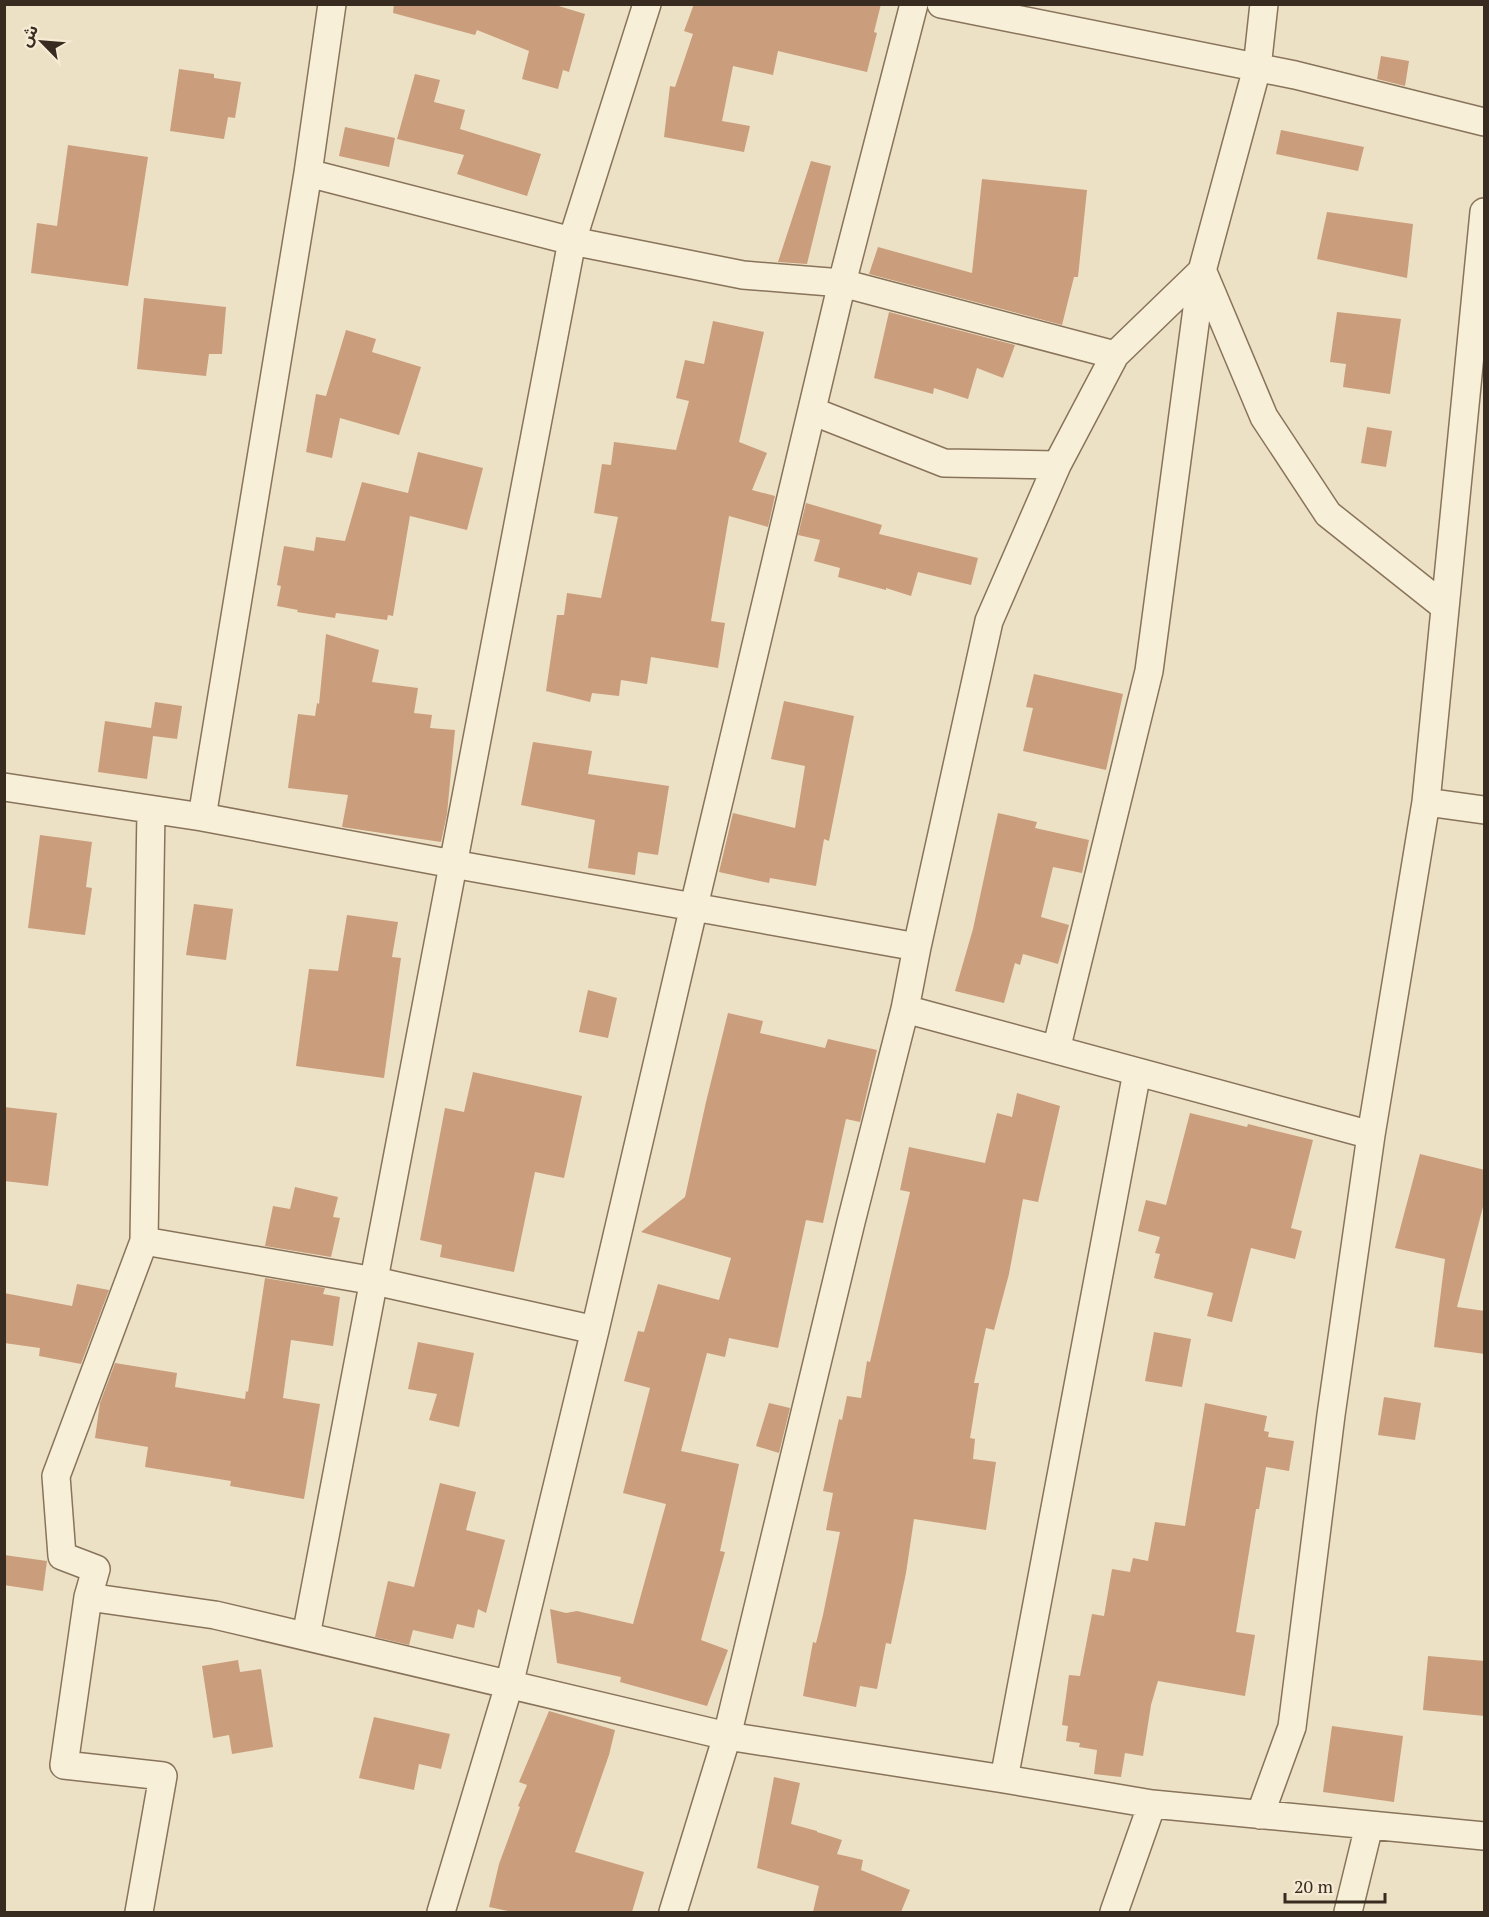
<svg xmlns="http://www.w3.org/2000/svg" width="1489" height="1917" font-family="'PT Serif','Noto Sans Arabic',serif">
<rect width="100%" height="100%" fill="#ede1c5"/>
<path fill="#ca9d7c" d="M 394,4 L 552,4 L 585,14 L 569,72 L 563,70 L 558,89 L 522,79 L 529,51 L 477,30 L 475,35 L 393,13 Z
M 694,4 L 881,4 L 874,32 L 877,33 L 867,72 L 778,51 L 773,75 L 733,66 L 722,121 L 750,126 L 744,152 L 664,137 L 670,86 L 675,87 L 693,34 L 684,31 Z
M 1381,56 L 1409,61 L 1405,86 L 1377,79 Z
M 179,69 L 214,74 L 214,78 L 241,82 L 235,118 L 228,117 L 224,139 L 170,131 Z
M 415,74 L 440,80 L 434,102 L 465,110 L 460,129 L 541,154 L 527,196 L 457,174 L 464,155 L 397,139 Z
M 345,127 L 395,138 L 389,167 L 339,156 Z
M 1281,130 L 1364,147 L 1358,171 L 1276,154 Z
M 68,145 L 148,157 L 128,286 L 31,273 L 37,223 L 57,226 Z
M 811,161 L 831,166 L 807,264 L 778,262 Z
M 982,179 L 1087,190 L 1078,277 L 1074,277 L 1062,325 L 869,274 L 878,247 L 972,273 Z
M 1327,212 L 1413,224 L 1407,278 L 1317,259 Z
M 144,298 L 226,307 L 222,354 L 209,354 L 206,376 L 137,369 Z
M 889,312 L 1015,345 L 1003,378 L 977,368 L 968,399 L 934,388 L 933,394 L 874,378 Z
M 1337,312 L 1401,319 L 1390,394 L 1343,387 L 1346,364 L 1330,362 Z
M 713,321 L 764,332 L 739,442 L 767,453 L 752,490 L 775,496 L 768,527 L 729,516 L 711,621 L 725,623 L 718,668 L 651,657 L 647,684 L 621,680 L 619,696 L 592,693 L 590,702 L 546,691 L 557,615 L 564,615 L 567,593 L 601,598 L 618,517 L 594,513 L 602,464 L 611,465 L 614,442 L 676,450 L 689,401 L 676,398 L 685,360 L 704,364 Z
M 346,330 L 376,339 L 372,352 L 421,367 L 399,435 L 340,418 L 332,458 L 306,452 L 316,394 L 326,396 Z
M 1367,427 L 1392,431 L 1386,467 L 1361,463 Z
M 418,452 L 483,468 L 467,530 L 410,516 L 393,616 L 388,615 L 387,620 L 336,613 L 335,618 L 297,612 L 298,610 L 277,606 L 281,586 L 277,585 L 284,546 L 314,551 L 316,537 L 345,541 L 362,482 L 408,493 Z
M 806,503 L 882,525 L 879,534 L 978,558 L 971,585 L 918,572 L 911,596 L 886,588 L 886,590 L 838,577 L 840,568 L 814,561 L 820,540 L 798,535 Z
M 326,634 L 379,650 L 372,682 L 418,688 L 414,713 L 432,715 L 430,728 L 455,730 L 447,814 L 441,842 L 342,827 L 348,795 L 288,788 L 298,714 L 315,716 L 317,703 L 319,704 Z
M 1034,674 L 1123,694 L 1106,770 L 1023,751 L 1033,708 L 1026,707 Z
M 784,701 L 854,716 L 829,841 L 824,839 L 816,886 L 770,878 L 769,883 L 719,872 L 733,813 L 795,828 L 805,766 L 771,759 Z
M 155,702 L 182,706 L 177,739 L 153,736 L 147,779 L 98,772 L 105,721 L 151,728 Z
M 533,742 L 592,751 L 588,774 L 669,786 L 658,855 L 638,852 L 635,875 L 588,868 L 595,820 L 521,805 Z
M 998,813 L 1037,822 L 1035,828 L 1089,840 L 1082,873 L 1053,867 L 1041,917 L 1069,925 L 1058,964 L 1023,954 L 1020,965 L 1015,963 L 1004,1003 L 955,991 L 973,929 Z
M 40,835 L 92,842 L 86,887 L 92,888 L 85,935 L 28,928 Z
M 194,904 L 233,909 L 226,960 L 186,955 Z
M 347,915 L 398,922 L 392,957 L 401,958 L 384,1078 L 296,1066 L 309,969 L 338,971 Z
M 588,990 L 617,998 L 608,1038 L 579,1032 Z
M 728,1013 L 763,1021 L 760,1033 L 825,1048 L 828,1039 L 877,1050 L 860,1122 L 846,1119 L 823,1223 L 806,1220 L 778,1348 L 729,1338 L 725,1357 L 707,1353 L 681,1451 L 739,1464 L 720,1551 L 725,1552 L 701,1640 L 728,1650 L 707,1706 L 620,1682 L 621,1677 L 557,1663 L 550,1609 L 566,1613 L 577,1611 L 633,1624 L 666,1504 L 623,1493 L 650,1388 L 624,1381 L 638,1331 L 644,1332 L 658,1284 L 719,1300 L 731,1258 L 641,1232 L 685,1197 L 706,1102 Z
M 473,1072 L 582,1096 L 564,1178 L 535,1172 L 514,1272 L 440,1257 L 442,1245 L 420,1240 L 445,1108 L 464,1112 Z
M 1017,1093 L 1060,1106 L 1038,1202 L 1023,1199 L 1009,1274 L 994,1330 L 986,1328 L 974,1383 L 979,1383 L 970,1438 L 975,1439 L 973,1459 L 996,1462 L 986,1530 L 914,1519 L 906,1573 L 891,1644 L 886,1643 L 877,1689 L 860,1686 L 856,1707 L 803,1696 L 813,1642 L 816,1643 L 823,1615 L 840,1532 L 826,1530 L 833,1493 L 823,1491 L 839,1419 L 842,1420 L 847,1396 L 861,1398 L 867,1361 L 870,1362 L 910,1192 L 900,1190 L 909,1147 L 985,1163 L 997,1113 L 1012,1117 Z
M 4,1107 L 57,1113 L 48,1186 L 4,1181 Z
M 1190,1113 L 1247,1127 L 1248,1124 L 1313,1140 L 1291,1228 L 1302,1231 L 1295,1259 L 1251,1248 L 1232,1322 L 1207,1316 L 1213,1293 L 1154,1278 L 1160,1254 L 1155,1253 L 1160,1237 L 1138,1231 L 1146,1200 L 1166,1205 Z
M 1420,1154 L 1485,1170 L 1485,1199 L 1457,1307 L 1485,1311 L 1485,1354 L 1434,1347 L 1445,1259 L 1395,1248 Z
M 295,1187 L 338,1197 L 333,1217 L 340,1218 L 331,1257 L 265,1246 L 273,1206 L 290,1209 Z
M 265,1278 L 325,1288 L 323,1294 L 340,1297 L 333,1346 L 291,1340 L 283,1398 L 320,1404 L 304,1499 L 230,1486 L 231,1481 L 145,1467 L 148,1447 L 95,1438 L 100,1403 L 115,1363 L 177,1373 L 175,1387 L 245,1399 L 246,1391 L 248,1392 Z
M 77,1284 L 109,1290 L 81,1364 L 39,1356 L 40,1348 L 4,1343 L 4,1293 L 72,1306 Z
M 1154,1332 L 1191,1339 L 1182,1387 L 1145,1381 Z
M 418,1342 L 474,1353 L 459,1427 L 429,1420 L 437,1394 L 408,1389 Z
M 1384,1397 L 1421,1403 L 1415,1440 L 1378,1435 Z
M 769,1403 L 790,1408 L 779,1453 L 756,1446 Z
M 1205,1403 L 1267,1416 L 1264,1431 L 1269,1432 L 1268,1437 L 1294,1441 L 1289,1471 L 1266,1467 L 1259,1509 L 1256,1509 L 1236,1632 L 1255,1635 L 1245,1696 L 1158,1681 L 1151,1705 L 1143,1756 L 1125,1753 L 1121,1777 L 1094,1774 L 1097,1750 L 1079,1747 L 1080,1743 L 1066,1741 L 1068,1726 L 1062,1725 L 1069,1675 L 1080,1676 L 1092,1614 L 1104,1616 L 1112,1569 L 1130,1572 L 1133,1558 L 1148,1561 L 1155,1522 L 1185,1526 Z
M 440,1483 L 476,1492 L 466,1530 L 505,1540 L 486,1613 L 478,1609 L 474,1628 L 457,1624 L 453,1639 L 413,1630 L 409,1645 L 375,1637 L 388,1581 L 414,1587 Z
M 4,1555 L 47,1561 L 43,1591 L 4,1585 Z
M 1428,1656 L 1485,1661 L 1485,1716 L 1423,1710 Z
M 238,1660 L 240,1672 L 261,1669 L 273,1747 L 232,1754 L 229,1735 L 213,1738 L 202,1666 Z
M 549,1711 L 615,1730 L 609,1755 L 575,1852 L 644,1872 L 632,1912 L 512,1912 L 489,1907 L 499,1864 L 520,1807 L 518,1806 L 527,1785 L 519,1782 Z
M 374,1717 L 450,1734 L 441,1769 L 419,1764 L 414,1790 L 359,1778 Z
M 1332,1726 L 1403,1736 L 1394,1802 L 1323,1792 Z
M 774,1777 L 800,1783 L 791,1824 L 817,1831 L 817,1832 L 842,1840 L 837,1854 L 863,1860 L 861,1870 L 910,1890 L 901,1912 L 813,1912 L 819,1886 L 757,1868 Z"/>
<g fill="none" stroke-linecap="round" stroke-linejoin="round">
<g stroke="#88735b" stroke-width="30">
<path id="minor" d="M 941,4 L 1295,75 L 1484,122
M 308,173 L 572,241 L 743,275 L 842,283 L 1115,355
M 1203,272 L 1264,417 L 1328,514 L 1445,607
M 812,411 L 944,463 L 1057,465
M 4,787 L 202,817 L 453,864 L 917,947
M 1426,802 L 1484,810
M 151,810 L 144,1241 L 375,1281 L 595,1330
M 202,817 L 308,173 L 332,4
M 905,1009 L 1371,1135
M 1056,1050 L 1149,671 L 1202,271
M 88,1597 L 215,1615 L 727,1736 L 1004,1779 L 1152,1804 L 1484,1836
M 306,1636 L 572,241 L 647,4
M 1004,1779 L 1137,1072
M 1260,1815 L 1292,1727 L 1331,1415 L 1371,1135 L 1426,802 L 1484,212
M 139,1912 L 163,1776 L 64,1765 L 88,1597 L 96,1569 L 62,1556 L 56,1476 L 144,1241
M 441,1912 L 509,1685 L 595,1330 L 694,906 L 842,283 L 914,4
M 673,1912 L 727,1736 L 851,1222 L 905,1009 L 917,947 L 989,621 L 1057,465 L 1115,355 L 1202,271 L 1257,68 L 1264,4
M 1114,1912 L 1152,1804
M 1348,1912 L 1369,1826"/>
</g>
<use href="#minor" stroke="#f8efd8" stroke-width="27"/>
</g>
<rect width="1489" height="1917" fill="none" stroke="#382b1f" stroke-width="12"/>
<g transform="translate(42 42) rotate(295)" stroke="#f5ebd4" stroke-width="4.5" paint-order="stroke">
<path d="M0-4.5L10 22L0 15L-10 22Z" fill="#382b1f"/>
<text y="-9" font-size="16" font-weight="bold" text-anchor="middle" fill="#382b1f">ش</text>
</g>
<path d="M1285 1893v9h100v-9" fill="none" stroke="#382b1f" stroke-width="3"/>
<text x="1294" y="1893" font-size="18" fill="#382b1f" stroke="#f5ebd4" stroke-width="4.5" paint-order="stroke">20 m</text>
</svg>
